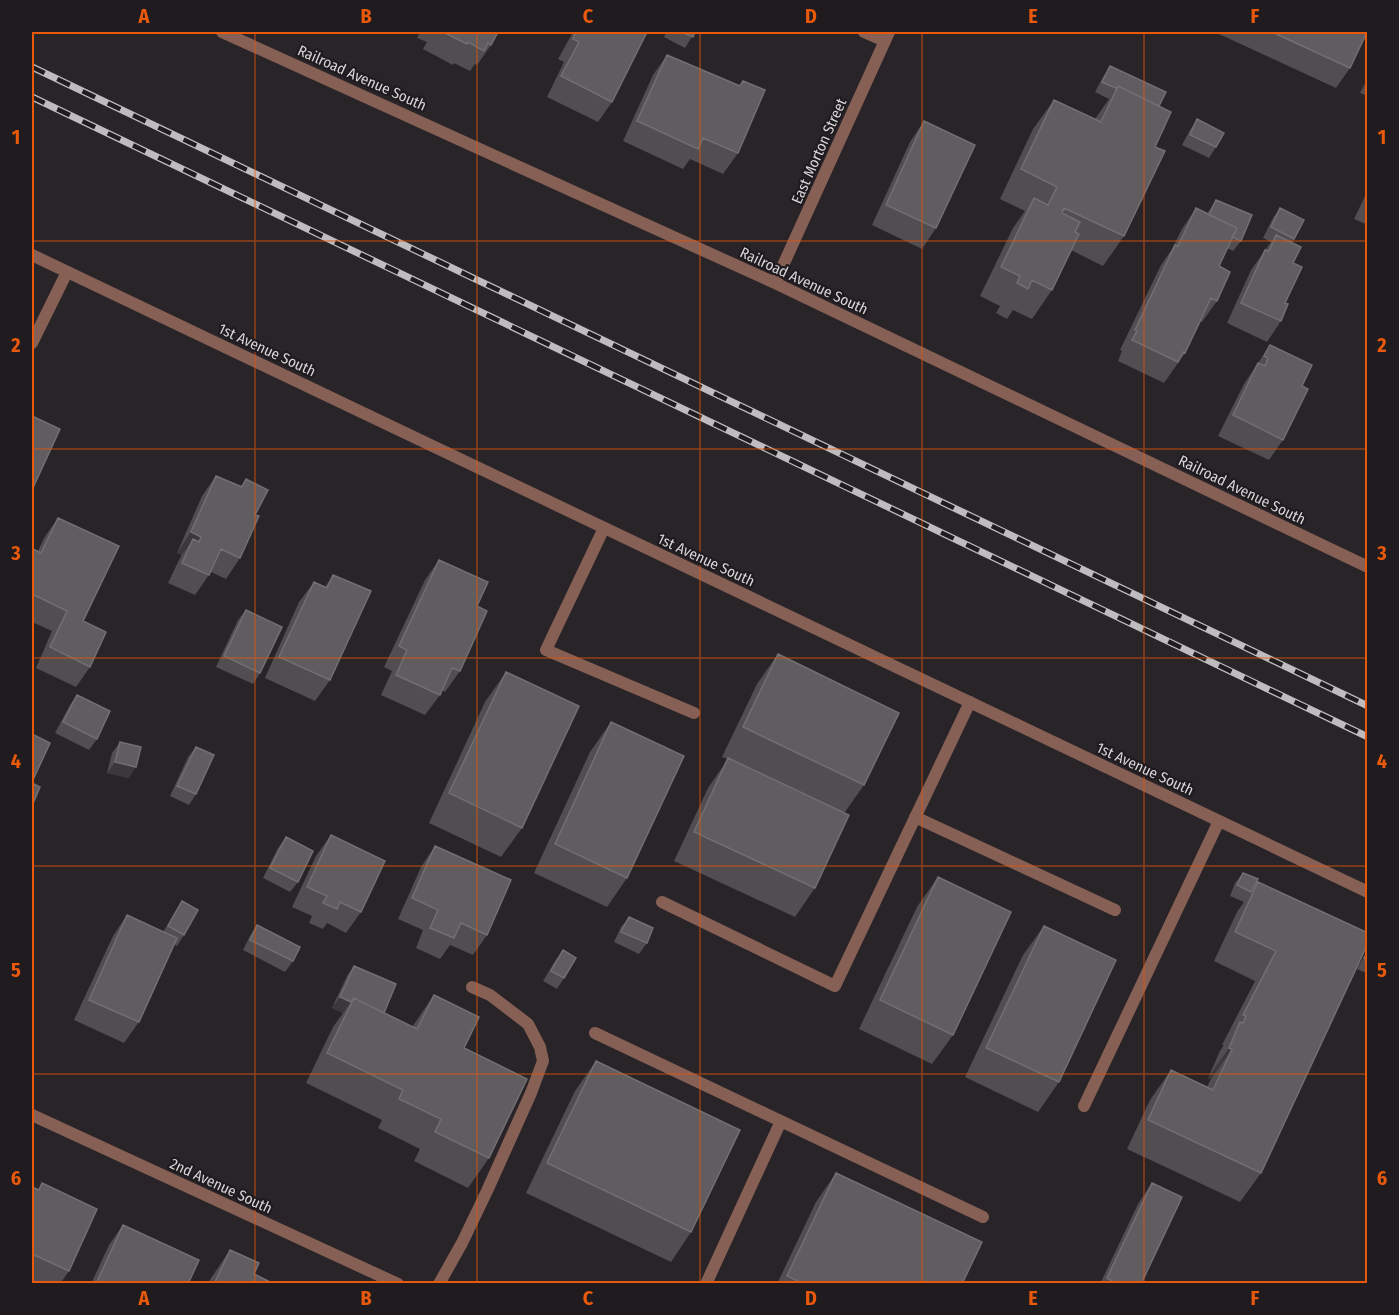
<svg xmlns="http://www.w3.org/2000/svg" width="1399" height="1315" font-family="'Fira Sans Condensed',sans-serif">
<rect width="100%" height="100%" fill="#292428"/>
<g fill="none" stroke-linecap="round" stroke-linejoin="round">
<path stroke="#876055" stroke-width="12" d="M 864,32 L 885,41
M 32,343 L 67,272
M 604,528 L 546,650 L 694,713
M 915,817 L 1115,910
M 662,902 L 835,986 L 970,702
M 595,1033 L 983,1217
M 1084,1106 L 1219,821
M 439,1284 L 462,1243 L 487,1191 L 531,1093 L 543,1061 L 540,1047 L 528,1024 L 490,995 L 472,987
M 706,1284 L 781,1121"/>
<path stroke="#876055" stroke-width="12" d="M 222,32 L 775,283 L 1368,567
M 32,255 L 1368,892
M 775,283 L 889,32
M 32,1115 L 398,1284"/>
<g stroke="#bfbcbf" stroke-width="7">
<path id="rail" d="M 32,67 L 1368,706
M 32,97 L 1368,737"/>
</g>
<use href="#rail" stroke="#1f1b1e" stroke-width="4.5" stroke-dasharray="14" stroke-linecap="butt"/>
</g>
<path fill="#514d51" d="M 420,32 L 498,32 L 491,45 L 477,65 L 475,64 L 470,71 L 454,63 L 453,65 L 423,49 L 427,42 L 417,38 Z
M 573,32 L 648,32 L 644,38 L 612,102 L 598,122 L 547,97 L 564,62 L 558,59 Z
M 666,32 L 695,32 L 685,48 L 664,37 Z
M 1220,32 L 1367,32 L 1350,68 L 1336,88 L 1219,34 Z
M 667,55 L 739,86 L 743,81 L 738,153 L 723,174 L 690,159 L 683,169 L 623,141 L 653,75 Z
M 1110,66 L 1159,106 L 1155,147 L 1124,236 L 1103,266 L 1071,250 L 1052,290 L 1032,319 L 1013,310 L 1007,319 L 996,313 L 1000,306 L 980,296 L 1013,228 L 1025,211 L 1000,199 L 1033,129 L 1054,100 L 1095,119 L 1109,99 L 1095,92 L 1103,77 Z
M 1368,78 L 1368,96 L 1360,93 Z
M 1197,119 L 1216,147 L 1209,158 L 1182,145 L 1190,130 Z
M 924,121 L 936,228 L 922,249 L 872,225 L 910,142 Z
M 1368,190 L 1368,225 L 1354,219 Z
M 1216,200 L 1241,241 L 1233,251 L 1227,248 L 1219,266 L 1217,301 L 1202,322 L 1201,321 L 1185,353 L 1164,383 L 1118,361 L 1122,351 L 1120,350 L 1161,265 L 1172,249 L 1182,229 L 1196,208 L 1207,214 Z
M 1280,208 L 1294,239 L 1292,243 L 1293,263 L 1281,321 L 1267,342 L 1227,323 L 1251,270 L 1271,242 L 1263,238 L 1273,218 Z
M 1270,345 L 1302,386 L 1283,440 L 1269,460 L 1218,436 L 1244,384 Z
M 216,476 L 241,486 L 246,479 L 255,515 L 240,558 L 226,579 L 211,572 L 195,595 L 168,583 L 179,560 L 182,555 L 177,553 L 202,496 Z
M 58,518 L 83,621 L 90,667 L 76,687 L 36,668 L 52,631 L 32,622 L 32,551 L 38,551 L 44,538 Z
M 439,560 L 477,606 L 460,671 L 445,692 L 442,690 L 440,695 L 425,715 L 381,695 L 392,671 L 384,667 L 425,580 Z
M 333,575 L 330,680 L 315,701 L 265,678 L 299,602 L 314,582 L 325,587 Z
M 246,610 L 260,673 L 253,684 L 216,667 L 238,620 Z
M 778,654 L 864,785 L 845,812 L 815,888 L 795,917 L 674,861 L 708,788 L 728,759 L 722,757 L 757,684 Z
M 506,672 L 522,828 L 501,857 L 429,823 L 485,702 Z
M 77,695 L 97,739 L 89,750 L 55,733 L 70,705 Z
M 611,722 L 627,878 L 607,907 L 534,873 L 590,752 Z
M 120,742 L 129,778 L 107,773 L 112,753 Z
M 196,747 L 196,794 L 189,805 L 170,796 L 188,757 Z
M 331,835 L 361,912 L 346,933 L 327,923 L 323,929 L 309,923 L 312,916 L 292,907 L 316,856 Z
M 286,837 L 298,882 L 290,892 L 263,878 L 278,848 Z
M 435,846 L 487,935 L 473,955 L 450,945 L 440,959 L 416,948 L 423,930 L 398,919 L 421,867 Z
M 1243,873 L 1253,889 L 1258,882 L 1368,933 L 1261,1173 L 1240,1202 L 1127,1149 L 1150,1100 L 1171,1070 L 1207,1087 L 1211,1079 L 1208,1078 L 1220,1051 L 1224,1045 L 1222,1045 L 1255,981 L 1214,961 L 1237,912 L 1244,902 L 1230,896 L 1235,883 Z
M 938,877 L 953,1035 L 932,1064 L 859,1029 L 917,907 Z
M 182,901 L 184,935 L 177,946 L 174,944 L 139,1022 L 124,1043 L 74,1020 L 113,936 L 127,915 L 163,932 L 175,912 Z
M 629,917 L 647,943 L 639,954 L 614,942 L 621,927 Z
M 257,925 L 293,961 L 285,972 L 243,950 L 250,936 Z
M 1044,926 L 1059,1082 L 1038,1112 L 965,1077 L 1023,955 Z
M 1368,949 L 1368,974 L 1357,969 Z
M 563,950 L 564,978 L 557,989 L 543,981 L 555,961 Z
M 354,966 L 384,1013 L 412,1027 L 434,995 L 464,1048 L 489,1158 L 468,1188 L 414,1161 L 420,1149 L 378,1128 L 382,1120 L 306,1083 L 333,1027 L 343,1013 L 332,1008 L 347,976 Z
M 596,1061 L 691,1232 L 671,1262 L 526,1193 L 575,1091 Z
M 836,1173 L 962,1284 L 777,1284 L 816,1202 Z
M 42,1183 L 69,1271 L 60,1284 L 37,1284 L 32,1281 L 32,1187 L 38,1190 Z
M 1152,1183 L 1141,1284 L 1100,1284 L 1138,1204 Z
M 123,1225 L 188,1284 L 91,1284 L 109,1245 Z
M 230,1250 L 254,1274 L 274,1284 L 207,1284 Z"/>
<path fill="#3b373b" d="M 191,532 L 201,537 L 186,557 L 193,539 L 182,555 L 177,553 Z
M 115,762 L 136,767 L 129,778 L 107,773 Z
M 340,997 L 351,1002 L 343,1013 L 332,1008 Z
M 1229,1048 L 1232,1049 L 1211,1079 L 1208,1078 Z"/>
<path fill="#605c60" stroke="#726f72" stroke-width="1.5" d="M 443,32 L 498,32 L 491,45 L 488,43 L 484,51 L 468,42 L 467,44 Z
M 576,32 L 647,32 L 612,102 L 561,76 L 579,42 L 573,39 Z
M 681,32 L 695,32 L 693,37 Z
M 1272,32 L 1367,32 L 1350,68 Z
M 667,55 L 740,86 L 743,81 L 765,90 L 738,153 L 703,138 L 698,149 L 637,121 Z
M 1110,66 L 1166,92 L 1159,106 L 1118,86 L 1116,89 L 1116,88 L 1102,82 Z
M 1118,86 L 1171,112 L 1155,147 L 1165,151 L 1124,236 L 1064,208 L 1062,213 L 1080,222 L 1075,232 L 1079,234 L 1052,290 L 1032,280 L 1028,289 L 1017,283 L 1020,276 L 1001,267 L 1034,198 L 1048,205 L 1057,187 L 1021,169 L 1054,100 L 1101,122 Z
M 1197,119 L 1224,133 L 1216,147 L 1190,135 Z
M 924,121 L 975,145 L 936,228 L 886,205 Z
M 1216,200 L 1252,215 L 1241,241 L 1232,237 L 1237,228 L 1209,215 Z
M 1196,208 L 1237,228 L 1219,266 L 1230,272 L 1217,301 L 1211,298 L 1185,353 L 1183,352 L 1178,362 L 1132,340 L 1137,331 L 1135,330 L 1175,245 L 1178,246 Z
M 1280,208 L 1304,220 L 1294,239 L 1271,227 Z
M 1276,235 L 1301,247 L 1293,263 L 1302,267 L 1285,303 L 1288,304 L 1281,321 L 1241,303 L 1265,250 L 1269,251 Z
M 1270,345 L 1312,365 L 1302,386 L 1308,389 L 1283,440 L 1233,415 L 1258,363 L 1265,366 L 1268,358 L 1264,356 Z
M 32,416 L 60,429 L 32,490 Z
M 216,476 L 242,487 L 246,479 L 268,490 L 255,515 L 259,516 L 240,558 L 221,549 L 209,575 L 182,563 L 193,539 L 199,542 L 201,537 L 191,532 Z
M 58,518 L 119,546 L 83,621 L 106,632 L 90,667 L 50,647 L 67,611 L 32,594 L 32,552 L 33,549 L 41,553 Z
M 439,560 L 488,582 L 477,606 L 487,611 L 460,671 L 452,668 L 440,695 L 396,675 L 407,650 L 399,646 Z
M 333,575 L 371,591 L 330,680 L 279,657 L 314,582 L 327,588 Z
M 246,610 L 282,627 L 260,673 L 224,656 Z
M 778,654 L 899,713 L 864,785 L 743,727 Z
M 506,672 L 579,706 L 522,828 L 449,793 Z
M 77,695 L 110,711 L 97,739 L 63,722 Z
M 611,722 L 684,756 L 627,878 L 555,844 Z
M 32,734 L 50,743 L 32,782 Z
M 120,742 L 141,747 L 136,767 L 115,762 Z
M 196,747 L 214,755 L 196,794 L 177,786 Z
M 728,758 L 849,815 L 815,888 L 694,832 Z
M 32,783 L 40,787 L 32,806 Z
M 331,835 L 385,861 L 361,912 L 340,902 L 337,909 L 323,903 L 327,896 L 307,887 Z
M 286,837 L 313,851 L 298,882 L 270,868 Z
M 435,846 L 511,880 L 487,935 L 461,923 L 454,938 L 430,928 L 438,910 L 412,898 Z
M 1243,873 L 1258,879 L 1251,892 L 1237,885 Z
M 938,877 L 1011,912 L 953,1035 L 880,1000 Z
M 1258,882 L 1368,933 L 1368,943 L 1261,1173 L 1148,1120 L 1171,1070 L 1213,1090 L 1232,1049 L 1229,1048 L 1240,1022 L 1243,1023 L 1246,1016 L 1243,1015 L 1276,951 L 1235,932 Z
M 182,901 L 198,910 L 184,935 L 168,926 Z
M 127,915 L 177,938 L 139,1022 L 89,1000 Z
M 629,917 L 653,928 L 647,943 L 621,932 Z
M 257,925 L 300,947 L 293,961 L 250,940 Z
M 1044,926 L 1116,960 L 1059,1082 L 986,1048 Z
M 563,950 L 576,958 L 564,978 L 551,971 Z
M 1368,952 L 1368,960 L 1364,958 Z
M 354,966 L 396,984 L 384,1013 L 354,998 L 351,1002 L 340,997 Z
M 434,995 L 479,1017 L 464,1048 L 527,1079 L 489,1158 L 435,1132 L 441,1119 L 399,1099 L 403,1090 L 327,1053 L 354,998 L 417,1029 Z
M 596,1061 L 740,1130 L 691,1232 L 547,1163 Z
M 836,1173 L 982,1242 L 962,1284 L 804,1284 L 787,1276 Z
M 42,1183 L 97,1209 L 69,1271 L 32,1254 L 32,1187 L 39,1190 Z
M 1152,1183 L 1182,1197 L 1141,1284 L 1117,1284 L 1107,1278 Z
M 123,1225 L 199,1260 L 188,1284 L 96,1284 Z
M 230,1250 L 259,1263 L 254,1274 L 274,1284 L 214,1284 Z"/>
<path fill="none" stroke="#e8590c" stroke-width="1.5" stroke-opacity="0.55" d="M 255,32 L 255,1284M 477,32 L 477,1284M 700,32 L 700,1284M 922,32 L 922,1284M 1144,32 L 1144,1284M 32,241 L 1368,241M 32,449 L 1368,449M 32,658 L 1368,658M 32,866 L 1368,866M 32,1074 L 1368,1074"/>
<g text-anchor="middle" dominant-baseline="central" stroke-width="4.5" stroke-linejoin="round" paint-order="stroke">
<g font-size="15" fill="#d8d5d8" stroke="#1f1b1e">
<text transform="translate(362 78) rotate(24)">Railroad Avenue South</text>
<text transform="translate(819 151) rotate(-66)">East Morton Street</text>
<text transform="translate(804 281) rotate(25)">Railroad Avenue South</text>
<text transform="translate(267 350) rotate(25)">1st Avenue South</text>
<text transform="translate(1242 490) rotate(26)">Railroad Avenue South</text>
<text transform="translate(706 560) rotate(25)">1st Avenue South</text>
<text transform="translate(1145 769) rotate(25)">1st Avenue South</text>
<text transform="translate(221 1186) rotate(25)">2nd Avenue South</text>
</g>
</g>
<rect width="1399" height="1315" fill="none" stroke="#1f1b1e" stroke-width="66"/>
<rect x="33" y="33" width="1333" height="1249" fill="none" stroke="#e8590c" stroke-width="2"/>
<g font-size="20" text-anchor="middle" font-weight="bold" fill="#e8590c">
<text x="144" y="23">A</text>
<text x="366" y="23">B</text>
<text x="588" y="23">C</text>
<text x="811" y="23">D</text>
<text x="1033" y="23">E</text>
<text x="1255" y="23">F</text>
<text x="16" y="144">1</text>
<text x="1382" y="144">1</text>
<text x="16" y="352">2</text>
<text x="1382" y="352">2</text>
<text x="16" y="560">3</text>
<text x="1382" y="560">3</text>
<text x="16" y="768">4</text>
<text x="1382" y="768">4</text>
<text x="16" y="977">5</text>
<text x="1382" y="977">5</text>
<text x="16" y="1185">6</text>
<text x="1382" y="1185">6</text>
<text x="144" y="1305">A</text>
<text x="366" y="1305">B</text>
<text x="588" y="1305">C</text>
<text x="811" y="1305">D</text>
<text x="1033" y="1305">E</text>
<text x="1255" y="1305">F</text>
</g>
</svg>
